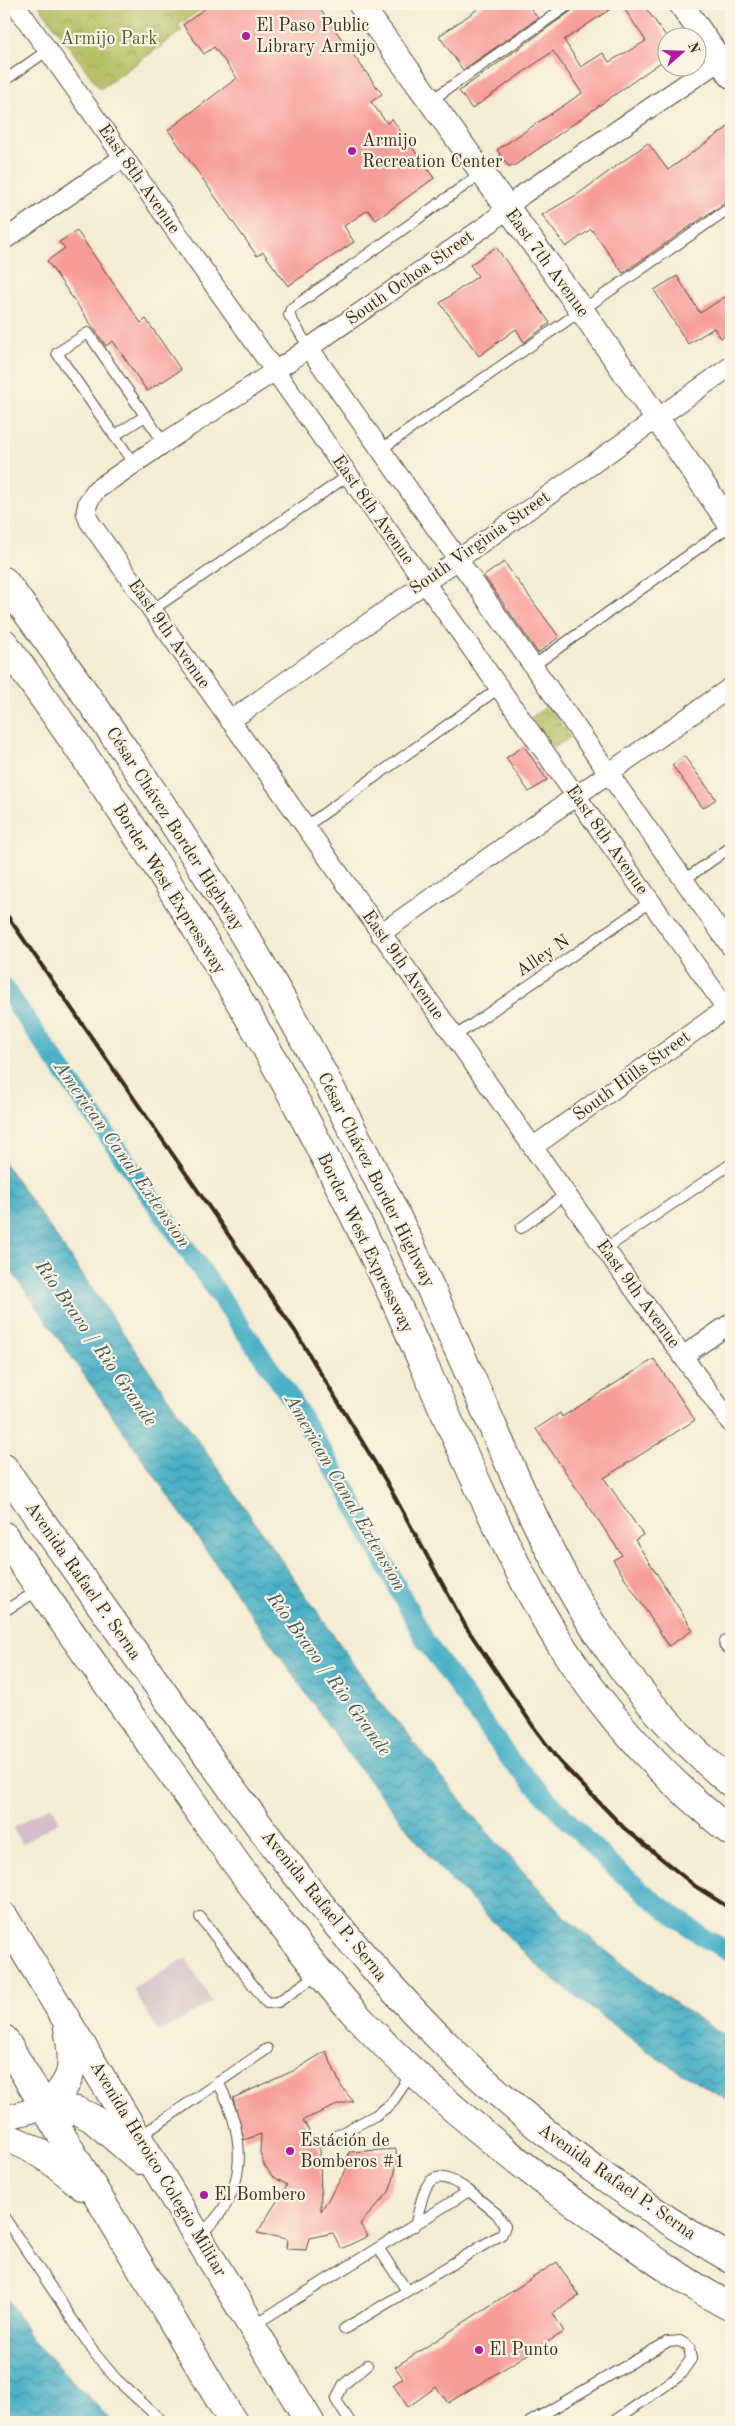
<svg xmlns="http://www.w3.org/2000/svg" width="735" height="2426" font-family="'Old Standard TT',serif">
<defs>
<pattern id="park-crowns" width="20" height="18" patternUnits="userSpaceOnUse" patternTransform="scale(1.25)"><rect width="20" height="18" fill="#b2c063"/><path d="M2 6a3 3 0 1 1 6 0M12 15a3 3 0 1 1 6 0" fill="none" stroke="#929c51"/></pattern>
<pattern id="water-waves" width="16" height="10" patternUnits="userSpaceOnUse" patternTransform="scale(1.25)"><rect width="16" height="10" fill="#48b0c6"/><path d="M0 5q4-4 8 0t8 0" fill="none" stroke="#3d8fa0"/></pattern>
</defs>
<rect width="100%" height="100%" fill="#fcf5e5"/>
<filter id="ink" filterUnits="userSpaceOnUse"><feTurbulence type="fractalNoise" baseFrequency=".02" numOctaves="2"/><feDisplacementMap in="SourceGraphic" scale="10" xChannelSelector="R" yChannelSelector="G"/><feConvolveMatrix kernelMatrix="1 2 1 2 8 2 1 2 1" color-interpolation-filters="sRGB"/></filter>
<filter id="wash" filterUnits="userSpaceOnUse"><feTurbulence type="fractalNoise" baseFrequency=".0096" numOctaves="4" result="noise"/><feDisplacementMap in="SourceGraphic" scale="20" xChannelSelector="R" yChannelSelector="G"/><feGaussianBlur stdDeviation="1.12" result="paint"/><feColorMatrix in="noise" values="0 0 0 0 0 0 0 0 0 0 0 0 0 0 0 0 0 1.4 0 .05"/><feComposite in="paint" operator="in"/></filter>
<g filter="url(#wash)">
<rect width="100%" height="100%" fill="#f4ecd3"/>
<path fill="#d2bdc8" d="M 51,1805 L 60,1821 L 22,1844 L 13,1828 Z
M 186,1958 L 212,2002 L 159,2033 L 133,1989 Z"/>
<path fill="url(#park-crowns)" stroke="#767540" d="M 38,4 L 209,4 L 178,25 L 182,31 L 100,89 Z
M 548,705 L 570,737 L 554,748 L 532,717 Z"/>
<path fill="url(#water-waves)" stroke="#426d72" d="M 4,1162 L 378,1699 L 486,1831 L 566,1918 L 652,1988 L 731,2040 L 731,2103 L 647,2051 L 544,1972 L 436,1865 L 349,1755 L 4,1260 Z
M 4,2293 L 33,2341 L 113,2422 L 4,2422 Z"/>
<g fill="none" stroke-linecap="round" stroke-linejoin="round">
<path stroke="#48b0c6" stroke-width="19" d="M 4,987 L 286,1391 L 347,1491 L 426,1642 L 511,1761 L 607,1861 L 654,1901 L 706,1939 L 731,1952"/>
</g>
<g id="blocks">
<path fill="#f79d99" d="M 211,4 L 316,4 L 382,94 L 371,102 L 387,123 L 392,119 L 434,178 L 376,220 L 368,210 L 344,226 L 354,242 L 288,286 L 263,252 L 257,256 L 168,130 L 237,78 L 214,47 L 204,54 L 183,25 Z
M 485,4 L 527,4 L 538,18 L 463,70 L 439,36 Z
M 581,4 L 618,4 L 564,40 L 581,67 L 603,53 L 609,62 L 646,41 L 621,4 L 643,4 L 668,39 L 668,57 L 514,166 L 508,166 L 497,150 L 582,93 L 553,51 L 472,109 L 459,91 Z
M 731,125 L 731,198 L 623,273 L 591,229 L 566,247 L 542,215 L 578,194 L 648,143 L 668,170 Z
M 77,231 L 141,323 L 146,319 L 181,370 L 147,391 L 113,341 L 106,346 L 47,261 L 65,248 L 59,242 Z
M 496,247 L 550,323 L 524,342 L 516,329 L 479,356 L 440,303 L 478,276 L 470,265 Z
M 677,276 L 700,313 L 731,293 L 731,332 L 721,338 L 714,328 L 688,344 L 654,290 Z
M 504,562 L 559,637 L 538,653 L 484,576 Z
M 524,746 L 547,780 L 529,792 L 506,758 Z
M 684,756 L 716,799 L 703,808 L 672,765 Z
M 654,1359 L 695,1420 L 604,1478 L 643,1535 L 635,1540 L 693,1630 L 669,1646 L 613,1560 L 622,1555 L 536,1429 L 560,1413 L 562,1417 Z
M 326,2051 L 341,2086 L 353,2101 L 335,2106 L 303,2120 L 320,2150 L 321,2211 L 346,2170 L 349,2152 L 396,2149 L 397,2163 L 393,2180 L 389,2192 L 360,2224 L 368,2236 L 341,2249 L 333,2233 L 309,2238 L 306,2250 L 286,2249 L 287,2239 L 257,2233 L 287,2185 L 272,2176 L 264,2165 L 260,2152 L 261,2134 L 244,2140 L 233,2098 L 293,2071 Z
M 557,2262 L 579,2296 L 553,2313 L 564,2332 L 448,2403 L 436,2387 L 408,2407 L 393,2385 L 403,2378 L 395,2367 Z"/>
</g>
</g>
<g filter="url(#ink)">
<use href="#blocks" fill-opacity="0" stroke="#574739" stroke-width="1"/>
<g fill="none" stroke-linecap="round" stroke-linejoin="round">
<g stroke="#574739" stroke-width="12">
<path id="service" d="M 4,81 L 48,50
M 430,101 L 570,4
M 309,348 L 289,315 L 291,309 L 482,173
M 114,436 L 145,416
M 380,450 L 731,207
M 134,464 L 57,353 L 88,333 L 164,443
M 152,610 L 349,475
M 533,666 L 731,525
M 305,827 L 499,688
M 684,880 L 731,847
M 454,1037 L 650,902
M 521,1228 L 566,1194
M 605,1249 L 731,1164
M 4,1611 L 39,1590
M 200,1917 L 267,2003 L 278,2002 L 320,1973
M 336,2136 L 376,2115 L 390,2105 L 412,2073
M 139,2137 L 267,2049
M 4,2217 L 96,2355 L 117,2380 L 163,2422
M 415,2226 C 425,2189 425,2159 469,2191
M 199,2235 C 250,2194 247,2137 218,2082
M 379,2249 L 407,2291
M 254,2325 L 469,2191 L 497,2214 L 505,2226 L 502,2234 L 344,2329
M 350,2422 L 336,2400 L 343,2385 L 367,2365
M 530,2422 L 667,2342 L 680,2341 L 689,2347 L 691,2359 L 679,2376 L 613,2422"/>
</g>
<g stroke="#574739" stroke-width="21">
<path id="minor" d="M 15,4 L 731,1015
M 731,53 L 522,195 L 490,223 L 281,367 L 164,443 L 96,490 L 88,502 L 86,512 L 89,521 L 605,1249 L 731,1423
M 4,240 L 124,157
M 309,348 L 731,947
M 230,721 L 731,366
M 380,934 L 731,687
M 533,1147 L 731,1005
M 683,1356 L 731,1323
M 729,1644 L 731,1643"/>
</g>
<g stroke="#574739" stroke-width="26">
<path id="tertiary" d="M 360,4 L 583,312 L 731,525
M 681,4 L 731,76
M 4,2118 L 46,2107"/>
</g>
<g stroke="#574739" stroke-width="30">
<path id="primary" d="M 4,1917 L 310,2422
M 4,2039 L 233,2422
M 46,2107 L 77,2111 L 92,2118 L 141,2160
M 46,2107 C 75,2079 75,2067 68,2028
M 4,2137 C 34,2146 59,2165 82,2186"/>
</g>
<g stroke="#574739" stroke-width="30">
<path id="trunk" d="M 4,1468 C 59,1547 115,1625 171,1704 C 260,1830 352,1955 464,2062 C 545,2138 636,2203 731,2259
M 4,1536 C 60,1619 119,1700 178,1782 C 235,1862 292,1944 358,2017 C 431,2095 514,2161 600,2222 C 643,2251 685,2283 731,2307"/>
</g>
<g stroke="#574739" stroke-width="30">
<path id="motorway" d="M 4,581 C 82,687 159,796 228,909 C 287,1003 339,1102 389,1201 C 426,1275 459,1351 493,1427 C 525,1500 558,1575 603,1641 C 638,1693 683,1743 731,1783
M 4,643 C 119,800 225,965 315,1138 C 342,1190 368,1243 393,1296 C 427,1371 459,1447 495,1521 C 518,1570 542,1618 573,1663 C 617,1727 669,1783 731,1832"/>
</g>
<use href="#service" stroke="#fff" stroke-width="10"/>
<use href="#minor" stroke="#fff" stroke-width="19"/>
<use href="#tertiary" stroke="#fff" stroke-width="24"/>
<use href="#primary" stroke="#fff" stroke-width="28"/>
<use href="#trunk" stroke="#fff" stroke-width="28"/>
<use href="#motorway" stroke="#fff" stroke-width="28"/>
<path stroke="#3b2a1e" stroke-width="4" d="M 4,911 L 295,1331 L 386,1481 L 466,1627 L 535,1729 L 559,1761 L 624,1828 L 695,1886 L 731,1909"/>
</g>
</g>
<g fill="#b5179e" stroke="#fcf5e5" stroke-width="2">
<circle cx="246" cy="36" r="5"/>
<circle cx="352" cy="151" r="5"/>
<circle cx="290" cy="2151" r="5"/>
<circle cx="204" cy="2195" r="5"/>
<circle cx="479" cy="2350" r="5"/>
</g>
<g text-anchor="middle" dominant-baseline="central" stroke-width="4.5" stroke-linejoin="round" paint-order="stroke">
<g font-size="18" fill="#3b2a1e" stroke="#fcf5e5" text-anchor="start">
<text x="256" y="26">El Paso Public<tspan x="256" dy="21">Library Armijo</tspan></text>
<text x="362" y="141">Armijo<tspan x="362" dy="21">Recreation Center</tspan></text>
<text x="300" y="2141">Estáción de<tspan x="300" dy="21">Bomberos #1</tspan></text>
<text x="214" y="2195">El Bombero</text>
<text x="489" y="2350">El Punto</text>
</g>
<g font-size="18" fill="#5f5733" stroke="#fcf5e5">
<text x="109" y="39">Armijo Park</text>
</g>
<g font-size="18" fill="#3b2a1e" stroke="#fcf5e5">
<text transform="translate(139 179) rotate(55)">East 8th Avenue</text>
<text transform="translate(547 263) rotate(54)">East 7th Avenue</text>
<text transform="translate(410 278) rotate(-35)">South Ochoa Street</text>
<text transform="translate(373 510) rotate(55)">East 8th Avenue</text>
<text transform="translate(480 543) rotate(-35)">South Virginia Street</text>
<text transform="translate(169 634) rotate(55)">East 9th Avenue</text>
<text transform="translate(175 829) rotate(57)">César Chávez Border Highway</text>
<text transform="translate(607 840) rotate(55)">East 8th Avenue</text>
<text transform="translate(169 889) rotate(58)">Border West Expressway</text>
<text transform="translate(543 956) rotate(-34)">Alley N</text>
<text transform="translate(403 965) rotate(55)">East 9th Avenue</text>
<text transform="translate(632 1076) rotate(-36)">South Hills Street</text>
<text transform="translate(376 1180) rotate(63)">César Chávez Border Highway</text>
<text transform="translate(365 1243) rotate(64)">Border West Expressway</text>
<text transform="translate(638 1294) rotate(54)">East 9th Avenue</text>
<text transform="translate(83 1581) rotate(55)">Avenida Rafael P. Serna</text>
<text transform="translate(324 1906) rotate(51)">Avenida Rafael P. Serna</text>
<text transform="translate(158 2169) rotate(59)">Avenida Heroico Colegio Militar</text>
<text transform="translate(617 2182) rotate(35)">Avenida Rafael P. Serna</text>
</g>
<g font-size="19" font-style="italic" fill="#405959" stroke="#fcf5e5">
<text transform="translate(121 1155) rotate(55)">American Canal Extension</text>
<text transform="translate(95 1344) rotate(55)">Río Bravo / Rio Grande</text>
<text transform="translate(344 1493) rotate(60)">American Canal Extension</text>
<text transform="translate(328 1675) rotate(54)">Río Bravo / Rio Grande</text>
</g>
</g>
<rect width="735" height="2426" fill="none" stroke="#fcf5e5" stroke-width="20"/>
<g transform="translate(682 52) rotate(70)"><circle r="24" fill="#fcf5e5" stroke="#afa495"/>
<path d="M0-4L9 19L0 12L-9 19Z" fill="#b5179e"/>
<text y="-8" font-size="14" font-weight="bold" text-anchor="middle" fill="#3b2a1e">N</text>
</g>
</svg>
